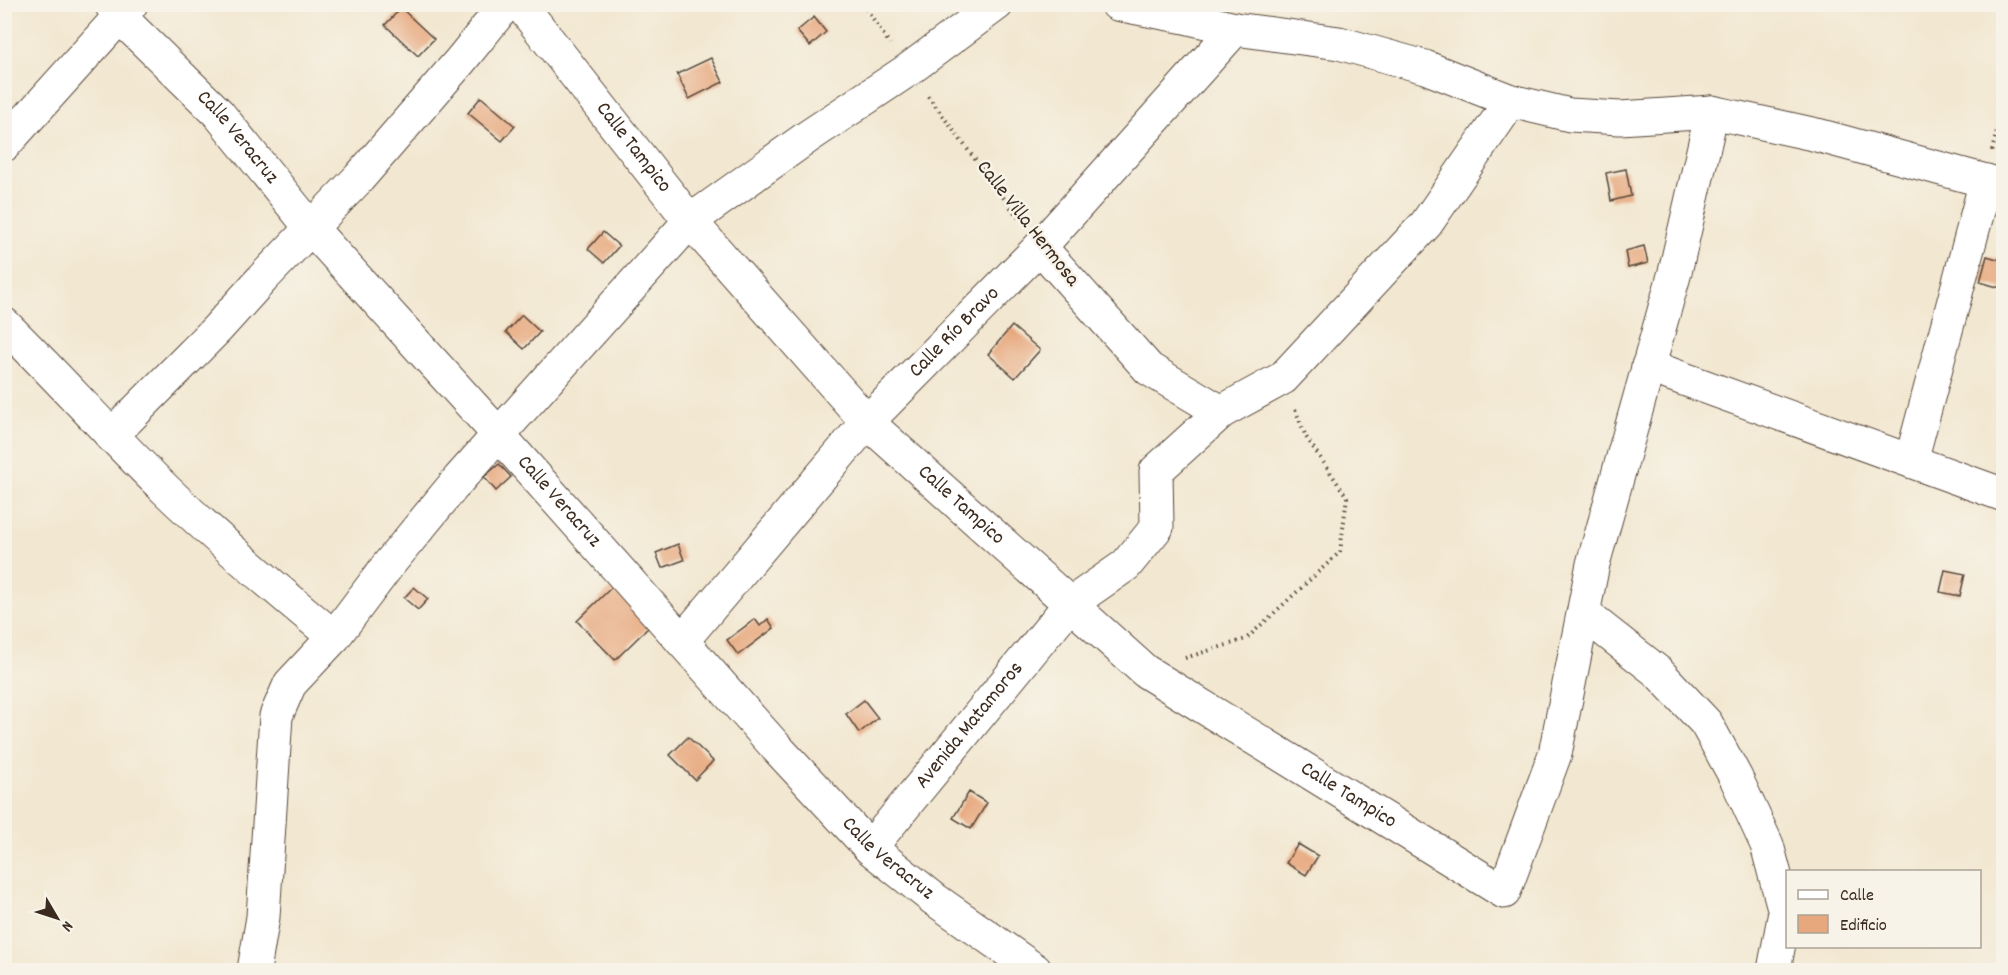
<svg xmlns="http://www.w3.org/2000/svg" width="2008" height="975" font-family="Dekko,sans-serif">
<rect width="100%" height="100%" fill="#f7f3e8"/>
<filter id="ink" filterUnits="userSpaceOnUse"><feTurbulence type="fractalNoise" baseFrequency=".0167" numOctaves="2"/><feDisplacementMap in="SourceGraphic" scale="12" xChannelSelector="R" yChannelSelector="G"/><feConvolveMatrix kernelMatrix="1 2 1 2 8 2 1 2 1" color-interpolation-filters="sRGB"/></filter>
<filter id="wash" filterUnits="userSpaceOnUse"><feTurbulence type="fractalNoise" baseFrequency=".008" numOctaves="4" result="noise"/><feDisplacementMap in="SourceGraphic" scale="24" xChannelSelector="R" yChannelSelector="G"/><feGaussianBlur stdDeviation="1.35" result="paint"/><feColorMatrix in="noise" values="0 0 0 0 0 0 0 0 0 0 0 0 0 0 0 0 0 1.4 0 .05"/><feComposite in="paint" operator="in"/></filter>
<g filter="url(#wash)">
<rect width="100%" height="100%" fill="#f2e7d0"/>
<g id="blocks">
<path fill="#e7a87e" d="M 401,8 L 434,39 L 418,56 L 385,25 Z
M 814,17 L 826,32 L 810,46 L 797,31 Z
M 711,58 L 723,82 L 689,99 L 677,74 Z
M 481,97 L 515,126 L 502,141 L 468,113 Z
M 1626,169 L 1631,196 L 1611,201 L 1606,173 Z
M 603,232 L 619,246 L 604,263 L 588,249 Z
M 1644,246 L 1648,263 L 1628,268 L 1625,251 Z
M 1987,256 L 2004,261 L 2004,289 L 1980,282 Z
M 522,315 L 540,332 L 524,349 L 506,332 Z
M 1012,326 L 1040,350 L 1015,378 L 988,354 Z
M 499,464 L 511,477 L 496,491 L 484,477 Z
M 678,544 L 684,560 L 662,568 L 656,553 Z
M 1945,570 L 1965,574 L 1960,596 L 1940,592 Z
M 613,586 L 651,625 L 615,660 L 577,621 Z
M 414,587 L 428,599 L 418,610 L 404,598 Z
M 755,619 L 760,626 L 768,619 L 774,628 L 738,655 L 727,640 Z
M 864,700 L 878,718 L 859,733 L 846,714 Z
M 688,737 L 713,761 L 695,780 L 670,755 Z
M 969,792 L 987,803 L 971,829 L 953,818 Z
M 1298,844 L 1318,856 L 1306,875 L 1286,863 Z"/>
</g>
</g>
<g filter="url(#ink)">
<use href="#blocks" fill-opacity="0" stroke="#564639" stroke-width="1.5"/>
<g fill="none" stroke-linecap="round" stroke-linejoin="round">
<g stroke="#564639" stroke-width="35">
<g id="minor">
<path id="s1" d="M 111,4 L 120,17 L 218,113 L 311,228 L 498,434 L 777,748 L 870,848 L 934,899 L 1035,970"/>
<path id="s2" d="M 520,4 L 690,221 L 867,422 L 1145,671 L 1504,892 L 1555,754 L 1593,564 L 1675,272 L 1712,112"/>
<path d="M 1117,4 L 1185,17 L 1235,29 L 1339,43 L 1425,67 L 1511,101 L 1570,115 L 1620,118 L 1712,112 L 1817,135 L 2004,186"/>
<path d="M 4,145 L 131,4"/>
<path d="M 1040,247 L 1149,369 L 1221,412"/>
<path d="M 4,324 C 59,378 110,436 166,490 C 220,542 276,589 334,637"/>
<path d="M 1648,366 L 2004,495"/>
<path d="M 111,436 L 217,329 L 263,278 L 359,178 L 461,60 L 506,4"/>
<path d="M 1911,461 L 1986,181"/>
<path d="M 1584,614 L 1658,672 L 1706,723 L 1736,778 L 1767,845 L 1785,912 L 1774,970"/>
<path id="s3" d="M 682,641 L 867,422 L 1040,247 L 1235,29"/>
<path id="s4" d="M 870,848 L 1070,604 L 1126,565 L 1157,527 L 1156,471 L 1221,412 L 1283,378 L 1426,224 L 1511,101"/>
<path d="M 254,970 L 263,917 L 276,716 L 290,684 L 334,637 L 389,564 L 459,479 L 690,221 L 809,136 L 908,70 L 997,4"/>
</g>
</g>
<path stroke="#564639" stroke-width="4" stroke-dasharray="1.5 4.5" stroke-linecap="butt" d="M 863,4 L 890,44
M 928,96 L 1020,220
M 1992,151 L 2004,100
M 1185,658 L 1246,639 L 1340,552 L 1347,497 L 1306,437 L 1295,409"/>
<use href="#minor" stroke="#fff" stroke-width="33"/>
</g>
</g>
<g text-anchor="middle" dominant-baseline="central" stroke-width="5" stroke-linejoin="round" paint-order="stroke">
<g font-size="21" fill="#3b2a1e" stroke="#f7f3e8">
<text stroke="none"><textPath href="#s1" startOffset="184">Calle Veracruz</textPath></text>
<text stroke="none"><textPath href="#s2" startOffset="183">Calle Tampico</textPath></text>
<text transform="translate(1027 224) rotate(52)">Calle Villa Hermosa</text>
<text stroke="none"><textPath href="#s3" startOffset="412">Calle Río Bravo</textPath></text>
<text stroke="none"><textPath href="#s1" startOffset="670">Calle Veracruz</textPath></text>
<text stroke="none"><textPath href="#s2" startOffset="669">Calle Tampico</textPath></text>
<text stroke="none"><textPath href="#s4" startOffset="158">Avenida Matamoros</textPath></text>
<text stroke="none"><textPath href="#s2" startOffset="1155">Calle Tampico</textPath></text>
<text stroke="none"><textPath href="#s1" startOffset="1156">Calle Veracruz</textPath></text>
</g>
</g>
<rect width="2008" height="975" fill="none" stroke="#f7f3e8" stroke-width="24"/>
<rect x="1786" y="870" width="195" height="78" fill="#f7f3e8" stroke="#aca397" stroke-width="1.5"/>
<rect x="1798" y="890" width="30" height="9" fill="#ffffff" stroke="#aca397" stroke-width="1.5"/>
<text x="1840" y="900" font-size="18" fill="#3b2a1e">Calle</text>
<rect x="1798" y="915" width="30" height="18" fill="#e7a87e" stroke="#aca397" stroke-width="1.5"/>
<text x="1840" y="930" font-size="18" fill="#3b2a1e">Edificio</text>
<g transform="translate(57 918) rotate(129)" stroke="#f7f3e8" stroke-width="4.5" paint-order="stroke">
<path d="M0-4.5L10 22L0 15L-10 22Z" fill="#3b2a1e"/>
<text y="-9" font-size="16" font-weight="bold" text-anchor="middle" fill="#3b2a1e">N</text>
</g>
</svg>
